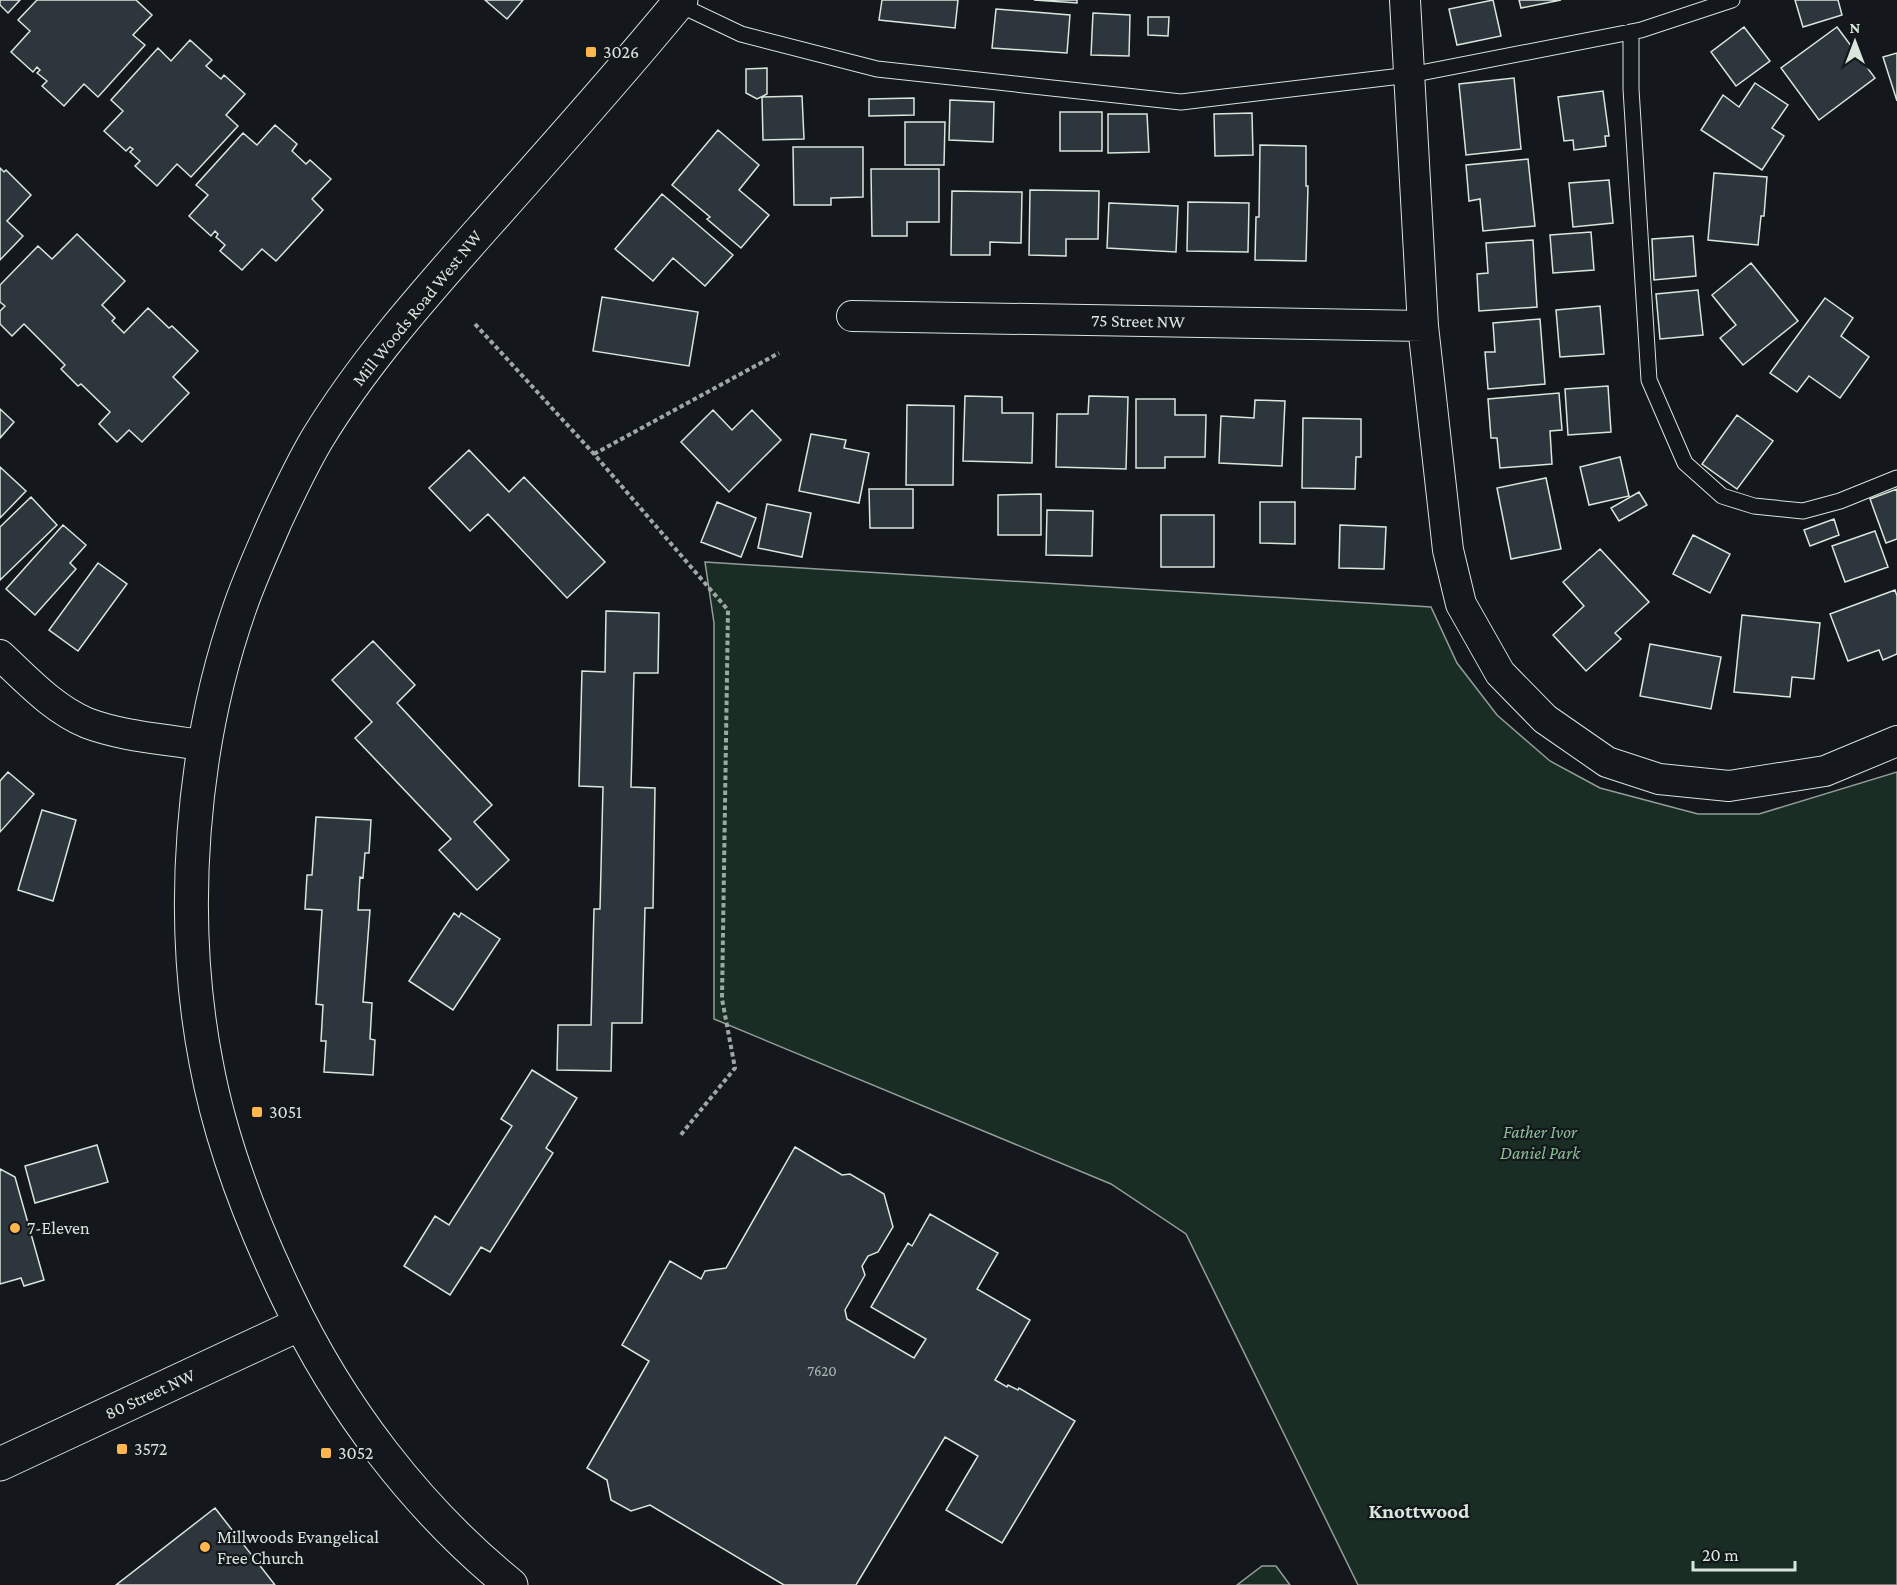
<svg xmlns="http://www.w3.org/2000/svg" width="1897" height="1585" font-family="'Crimson Pro',serif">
<rect width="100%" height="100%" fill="#14181c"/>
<path fill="#1a2d24" stroke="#939e99" stroke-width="1.5" d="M 705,562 L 1431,607 L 1457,663 L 1497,715 L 1550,761 L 1600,788 L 1698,814 L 1759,814 L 1897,772 L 1897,1585 L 1358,1585 L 1186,1234 L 1111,1184 L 714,1019 L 714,623 Z
M 1262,1566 L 1276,1566 L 1290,1585 L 1237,1585 Z"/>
<path fill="#2c363c" stroke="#d8e6dc" stroke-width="1.5" d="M 0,0 L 20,0 L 8,13 L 0,5 Z
M 37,0 L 136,0 L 152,15 L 133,35 L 145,45 L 98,97 L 84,84 L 64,106 L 42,86 L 47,81 L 37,73 L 40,70 L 37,67 L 33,72 L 11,52 L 30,31 L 18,20 Z
M 485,0 L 523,0 L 507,19 Z
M 882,0 L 958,0 L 955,28 L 879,20 Z
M 1034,0 L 1077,0 L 1077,3 Z
M 1493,0 L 1501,36 L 1457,45 L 1449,9 Z
M 1519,0 L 1561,0 L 1521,8 Z
M 1795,0 L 1838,0 L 1842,15 L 1803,27 Z
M 996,9 L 1070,15 L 1067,53 L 992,48 Z
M 1093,13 L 1130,15 L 1129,56 L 1091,55 Z
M 1148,17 L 1169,17 L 1168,36 L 1148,35 Z
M 1744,27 L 1770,61 L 1736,86 L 1711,52 Z
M 1837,27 L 1875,78 L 1819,120 L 1781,68 Z
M 190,40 L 212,60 L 206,66 L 221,79 L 224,75 L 245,94 L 226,115 L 238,126 L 191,177 L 177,164 L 157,186 L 135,166 L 140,161 L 130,152 L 133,149 L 130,147 L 126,151 L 104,131 L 123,111 L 111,100 L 158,48 L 171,61 Z
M 1897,53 L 1897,101 L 1883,57 Z
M 767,68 L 767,94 L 757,99 L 746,93 L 746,69 Z
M 1514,78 L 1521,149 L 1466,155 L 1459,84 Z
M 1755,83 L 1788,105 L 1772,128 L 1784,136 L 1762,170 L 1701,130 L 1723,95 L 1739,107 Z
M 1603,91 L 1609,136 L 1605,136 L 1606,146 L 1574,150 L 1573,140 L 1564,141 L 1558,97 Z
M 802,96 L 804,139 L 763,140 L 762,97 Z
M 914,98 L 914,115 L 869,116 L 869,99 Z
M 950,100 L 994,102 L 993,142 L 949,140 Z
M 1060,112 L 1102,112 L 1102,151 L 1060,151 Z
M 1252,113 L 1253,155 L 1215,156 L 1214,114 Z
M 1108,114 L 1147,114 L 1149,152 L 1108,153 Z
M 905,122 L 945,122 L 944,165 L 905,165 Z
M 275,125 L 297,144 L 292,151 L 306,164 L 310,160 L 331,179 L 312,199 L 323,210 L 276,261 L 262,249 L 242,270 L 220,251 L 225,245 L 216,237 L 218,234 L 215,231 L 211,236 L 189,216 L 208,195 L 196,185 L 243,133 L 257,145 Z
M 718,130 L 759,165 L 739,190 L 769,215 L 741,248 L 707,219 L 710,217 L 672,185 Z
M 1260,145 L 1306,146 L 1306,186 L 1308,186 L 1306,261 L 1255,260 L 1256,217 L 1259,217 Z
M 793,147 L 863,147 L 863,197 L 831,198 L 831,205 L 794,205 Z
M 1528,159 L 1535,226 L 1483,231 L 1480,199 L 1469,201 L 1466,165 Z
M 0,168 L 4,172 L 6,170 L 31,195 L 7,221 L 23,236 L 0,260 Z
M 871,169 L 939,169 L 939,222 L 907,222 L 907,236 L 872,236 Z
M 1714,173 L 1767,177 L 1764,216 L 1761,216 L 1758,245 L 1708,240 Z
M 1609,180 L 1613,223 L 1573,227 L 1569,183 Z
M 1030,190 L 1099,191 L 1098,239 L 1066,239 L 1066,256 L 1029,255 Z
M 952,191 L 1022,192 L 1021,243 L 990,242 L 990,255 L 951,255 Z
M 662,194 L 733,255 L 705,286 L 673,258 L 653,281 L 615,249 Z
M 1188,202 L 1249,203 L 1248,252 L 1187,251 Z
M 1109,203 L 1178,206 L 1176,252 L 1107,248 Z
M 1591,232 L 1594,270 L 1553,273 L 1550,235 Z
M 77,234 L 125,281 L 102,305 L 115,318 L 112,321 L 124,333 L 148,308 L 169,328 L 172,326 L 198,351 L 173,377 L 189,393 L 142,442 L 129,430 L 117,442 L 99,424 L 110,412 L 81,384 L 78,386 L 61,369 L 65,365 L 24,324 L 12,336 L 0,324 L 0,311 L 5,306 L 0,302 L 0,285 L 38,246 L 52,259 Z
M 1693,236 L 1696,276 L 1654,280 L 1652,239 Z
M 1533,240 L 1537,307 L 1479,311 L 1477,274 L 1488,273 L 1486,243 Z
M 1751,263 L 1798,321 L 1743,365 L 1720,338 L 1736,325 L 1712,295 Z
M 1698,290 L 1703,335 L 1660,339 L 1656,294 Z
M 602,297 L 698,312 L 689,366 L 593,351 Z
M 1825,298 L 1853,318 L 1841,336 L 1869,357 L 1840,398 L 1809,376 L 1797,392 L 1770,373 Z
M 1600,306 L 1604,354 L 1560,357 L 1556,310 Z
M 1540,319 L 1545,384 L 1488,389 L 1485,352 L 1495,352 L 1493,323 Z
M 1608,386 L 1611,432 L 1568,435 L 1565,389 Z
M 1559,393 L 1562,430 L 1550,431 L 1552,464 L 1500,468 L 1497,438 L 1491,438 L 1488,399 Z
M 965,396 L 1002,397 L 1002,413 L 1033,413 L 1032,463 L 963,461 Z
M 1089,396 L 1128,397 L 1126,469 L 1056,467 L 1057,414 L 1088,414 Z
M 1136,399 L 1175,399 L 1175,415 L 1206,415 L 1205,457 L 1165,457 L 1165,468 L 1136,468 Z
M 1255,400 L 1285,401 L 1282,466 L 1219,463 L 1221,416 L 1254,418 Z
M 907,405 L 954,406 L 953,485 L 906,485 Z
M 0,409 L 14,422 L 0,438 Z
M 713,410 L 732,430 L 752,410 L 781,440 L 729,492 L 681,442 Z
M 1737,415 L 1773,441 L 1737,489 L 1702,464 Z
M 1303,418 L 1361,419 L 1361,457 L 1356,457 L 1355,489 L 1302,488 Z
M 811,434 L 846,440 L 844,448 L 869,453 L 859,503 L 799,491 Z
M 469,450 L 509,492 L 524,477 L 605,562 L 567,598 L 488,514 L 470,531 L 429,488 Z
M 1620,457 L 1629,496 L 1589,505 L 1580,467 Z
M 0,467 L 26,491 L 0,518 Z
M 1546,478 L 1561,549 L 1511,559 L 1497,488 Z
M 869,489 L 913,489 L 913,528 L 870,528 Z
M 1897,489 L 1897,539 L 1886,543 L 1870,499 Z
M 1639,492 L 1647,505 L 1619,521 L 1611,508 Z
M 1041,494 L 1041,535 L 998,535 L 998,495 Z
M 31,497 L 57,525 L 0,580 L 0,527 Z
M 717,502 L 756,518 L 741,557 L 701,542 Z
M 1260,502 L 1295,502 L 1295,544 L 1260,543 Z
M 767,504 L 811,513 L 802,557 L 758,548 Z
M 1047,510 L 1093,511 L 1092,556 L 1046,555 Z
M 1161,515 L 1214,515 L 1214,567 L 1161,567 Z
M 1834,519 L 1839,535 L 1810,546 L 1804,530 Z
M 63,525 L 86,545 L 70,563 L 76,569 L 35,615 L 6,589 Z
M 1340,525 L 1386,527 L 1384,569 L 1339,568 Z
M 1875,531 L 1888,567 L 1845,582 L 1832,546 Z
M 1693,535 L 1730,554 L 1710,593 L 1673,574 Z
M 1600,549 L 1649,602 L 1615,633 L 1621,639 L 1586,671 L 1553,635 L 1584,606 L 1563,582 Z
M 98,563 L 127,584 L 78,651 L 49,630 Z
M 1895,590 L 1897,596 L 1897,654 L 1883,660 L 1879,650 L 1848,661 L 1830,614 Z
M 606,611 L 659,613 L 658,673 L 634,673 L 631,787 L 655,788 L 653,908 L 645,908 L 642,1023 L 612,1023 L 611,1071 L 557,1070 L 558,1025 L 591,1025 L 594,909 L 600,909 L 603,787 L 579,786 L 582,671 L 605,672 Z
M 1742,615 L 1820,623 L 1814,679 L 1792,677 L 1790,697 L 1734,692 Z
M 373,641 L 415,685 L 397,703 L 492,805 L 474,822 L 509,860 L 477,890 L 439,850 L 451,839 L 355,738 L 372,722 L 332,680 Z
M 1650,644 L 1721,657 L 1711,709 L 1640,696 Z
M 8,772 L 34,794 L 0,832 L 0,781 Z
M 42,810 L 76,820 L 53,901 L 18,890 Z
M 316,817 L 371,820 L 369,853 L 365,853 L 363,878 L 360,877 L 358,910 L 370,910 L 363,1002 L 372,1003 L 370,1039 L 375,1040 L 373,1075 L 324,1072 L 326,1041 L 321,1041 L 323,1005 L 316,1004 L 322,910 L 305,909 L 307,875 L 312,875 Z
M 454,913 L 459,917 L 461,913 L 500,939 L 453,1010 L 409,981 Z
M 532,1070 L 577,1098 L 546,1148 L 553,1153 L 490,1252 L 481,1247 L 450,1295 L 404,1266 L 435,1216 L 449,1225 L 512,1126 L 501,1119 Z
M 97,1145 L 108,1182 L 35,1203 L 25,1166 Z
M 795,1147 L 842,1175 L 850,1174 L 884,1194 L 893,1227 L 878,1252 L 868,1256 L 862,1266 L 865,1275 L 845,1310 L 847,1319 L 914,1358 L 926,1339 L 871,1307 L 908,1243 L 912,1246 L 930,1214 L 998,1253 L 977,1289 L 1030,1320 L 995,1380 L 1007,1387 L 1008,1385 L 1018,1390 L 1019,1388 L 1075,1421 L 1002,1543 L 946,1510 L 978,1456 L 945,1437 L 856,1585 L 784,1585 L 650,1505 L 631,1511 L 611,1500 L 607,1480 L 587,1468 L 649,1361 L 622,1345 L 670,1261 L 701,1279 L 705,1271 L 726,1268 Z
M 0,1169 L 15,1177 L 44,1280 L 24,1286 L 21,1278 L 0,1284 Z
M 215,1508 L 275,1585 L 116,1585 Z"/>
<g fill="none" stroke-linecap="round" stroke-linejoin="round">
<g stroke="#d8e6dc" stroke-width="17">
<path id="service" d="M 678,4 L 741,34 L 877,69 L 1181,102 L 1410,75 L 1641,30 L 1732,0
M 1631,32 L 1631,89 L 1649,380 L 1685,463 L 1722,496 L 1754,506 L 1803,511 L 1840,501 L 1897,478"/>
</g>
<g stroke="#d8e6dc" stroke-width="32">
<path id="minor" d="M 1405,0 L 1423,326 L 1448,550 L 1461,604 L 1500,673 L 1545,719 L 1607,762 L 1659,779 L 1729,786 L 1825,771 L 1897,741
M 852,316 L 1423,326
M 0,655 C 26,679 53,709 87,723 C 124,737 167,739 205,746"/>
</g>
<g stroke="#d8e6dc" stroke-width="35">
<path id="tertiary" d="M 0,1464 L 300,1324
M 511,1585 C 416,1508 339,1406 287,1296 C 251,1221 221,1144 206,1062 C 178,916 191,746 240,607 C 250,578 263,550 275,522 C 288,494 301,466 317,439 C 363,363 423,296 482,229 C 549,154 617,78 681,0"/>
</g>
<path stroke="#9da8a2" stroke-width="4" stroke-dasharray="4.5 3" stroke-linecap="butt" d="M 475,324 L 594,454 L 728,610 L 722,999 L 735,1068 L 679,1137
M 594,454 L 779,353"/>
<use href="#service" stroke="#14181c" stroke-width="15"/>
<use href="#minor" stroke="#14181c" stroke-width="30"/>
<use href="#tertiary" stroke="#14181c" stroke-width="33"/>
</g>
<g fill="#ffb74d" stroke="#14181c" stroke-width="2">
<rect x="585" y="46" width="12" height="12" rx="3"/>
<rect x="251" y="1106" width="12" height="12" rx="3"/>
<circle cx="15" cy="1228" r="6"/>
<rect x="116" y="1443" width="12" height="12" rx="3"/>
<rect x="320" y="1447" width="12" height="12" rx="3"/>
<circle cx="205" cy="1547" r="6"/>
</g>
<g text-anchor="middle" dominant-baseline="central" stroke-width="4.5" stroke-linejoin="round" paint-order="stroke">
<g font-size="15" fill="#adbab4">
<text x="822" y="1371">7620</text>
</g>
<g font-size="18" fill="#d8e6dc" stroke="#14181c" text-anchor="start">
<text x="603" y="52">3026</text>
<text x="269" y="1112">3051</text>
<text x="27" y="1228">7-Eleven</text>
<text x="134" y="1449">3572</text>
<text x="338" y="1453">3052</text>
<text x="217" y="1537">Millwoods Evangelical<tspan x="217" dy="21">Free Church</tspan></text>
</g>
<g font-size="18" fill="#d8e6dc" stroke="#14181c">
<text transform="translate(417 308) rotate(-51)">Mill Woods Road West NW</text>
<text transform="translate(1138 321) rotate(1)">75 Street NW</text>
<text transform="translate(150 1394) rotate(-25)">80 Street NW</text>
</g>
<g font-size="18" font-style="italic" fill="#8ac095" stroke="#14181c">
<text x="1540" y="1132">Father Ivor<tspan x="1540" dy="21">Daniel Park</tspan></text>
</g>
<g font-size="21" font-weight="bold" fill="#d8e6dc" stroke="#14181c">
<text x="1419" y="1511">Knottwood</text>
</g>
</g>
<g transform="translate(1855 42)" stroke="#14181c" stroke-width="4.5" paint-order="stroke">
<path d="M0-4.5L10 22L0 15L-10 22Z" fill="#d8e6dc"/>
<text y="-9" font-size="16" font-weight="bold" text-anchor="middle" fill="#d8e6dc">N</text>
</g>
<path d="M1693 1561v9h102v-9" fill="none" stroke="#d8e6dc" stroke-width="3"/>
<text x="1702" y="1561" font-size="18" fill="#d8e6dc" stroke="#14181c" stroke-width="4.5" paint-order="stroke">20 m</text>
</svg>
